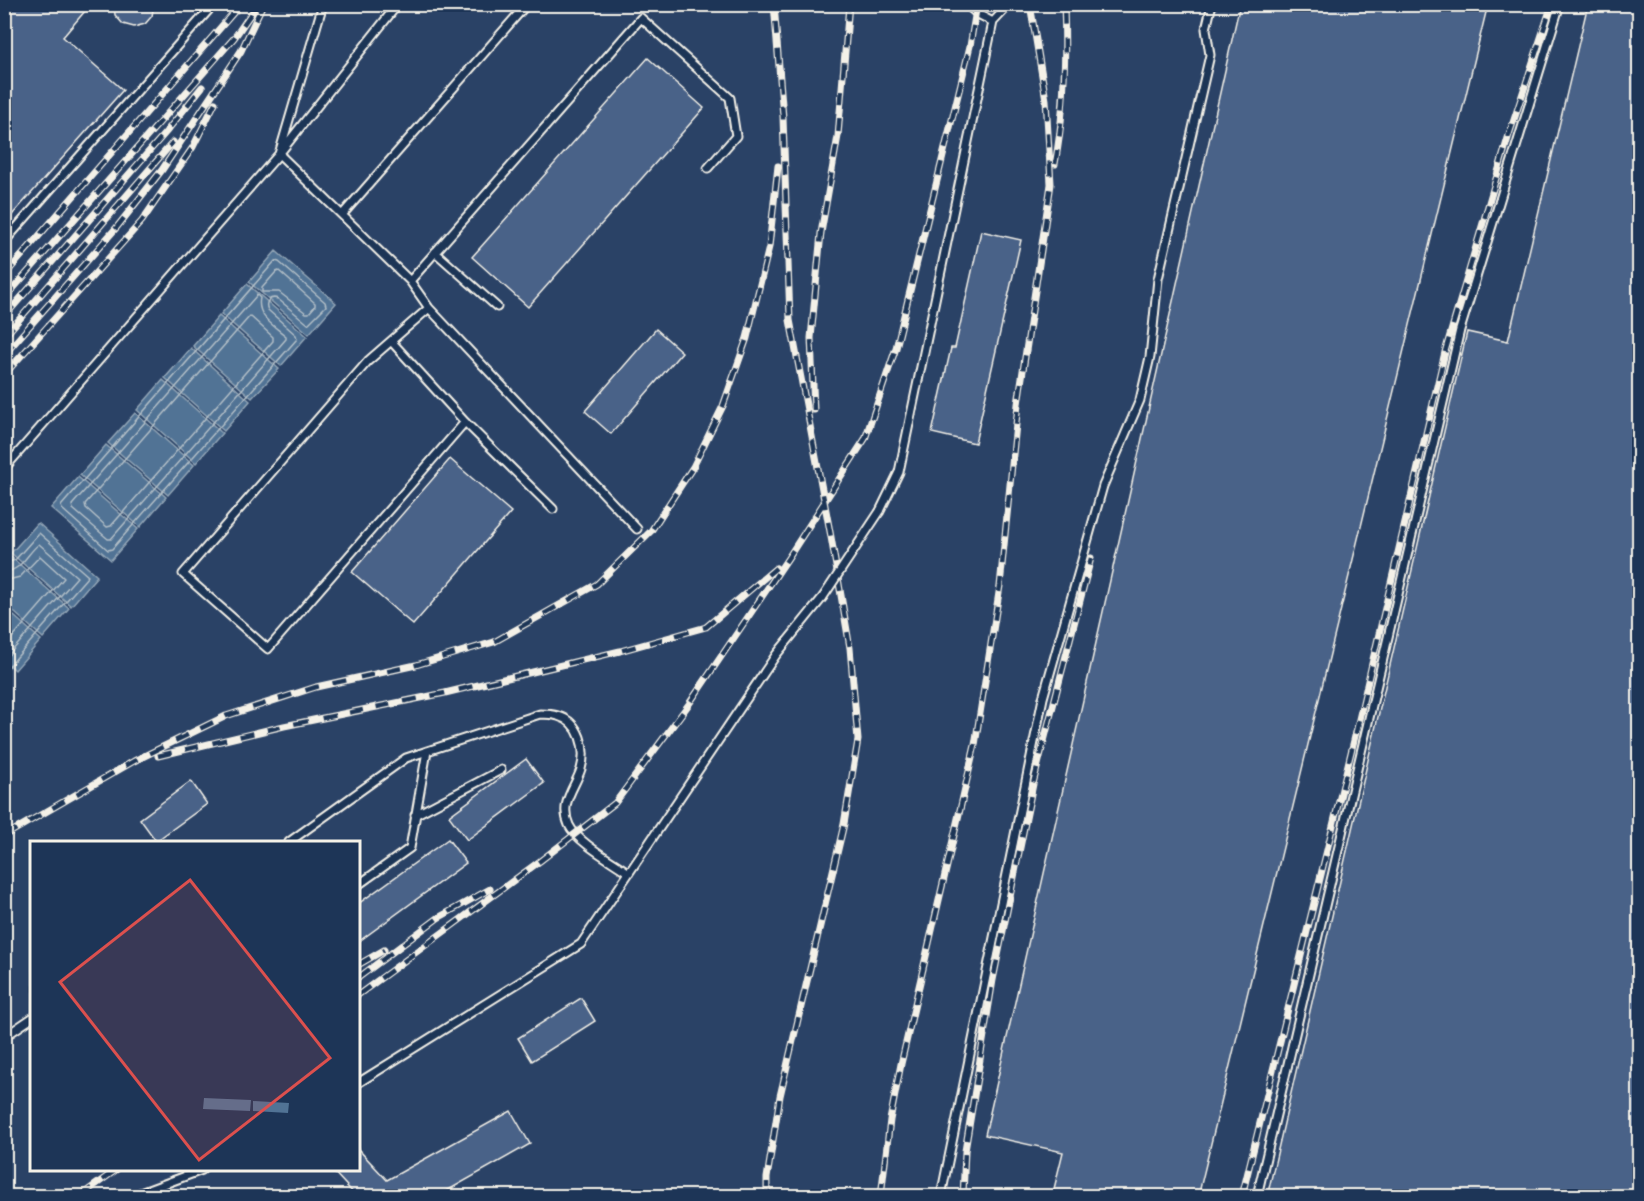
<svg xmlns="http://www.w3.org/2000/svg" width="1644" height="1201" font-family="'Shantell Sans',sans-serif">
<rect width="100%" height="100%" fill="#1d3557"/>
<filter id="ink" filterUnits="userSpaceOnUse"><feTurbulence type="fractalNoise" baseFrequency=".0167" numOctaves="2"/><feDisplacementMap in="SourceGraphic" scale="12" xChannelSelector="R" yChannelSelector="G"/><feConvolveMatrix kernelMatrix="1 2 1 2 8 2 1 2 1" color-interpolation-filters="sRGB"/></filter>
<g filter="url(#ink)">
<path fill="#2a4266" fill-rule="evenodd" d="M 5,5 L 1639,5 L 1639,1196 L 5,1196 ZM 32,842 L 358,842 L 358,1170 L 32,1170 Z"/>
<path fill="#517395" stroke="#92a5b6" stroke-width="1.5" d="M 276,251 L 336,303 L 309,334 L 249,282 Z
M 247,284 L 307,336 L 281,366 L 221,314 Z
M 219,316 L 279,369 L 252,398 L 193,346 Z
M 191,348 L 250,401 L 224,431 L 165,378 Z
M 163,380 L 222,433 L 196,463 L 137,410 Z
M 135,413 L 194,465 L 168,495 L 108,443 Z
M 106,445 L 166,497 L 140,527 L 80,475 Z
M 78,477 L 138,529 L 111,560 L 51,508 Z
M 38,523 L 97,576 L 71,606 L 11,553 Z
M 9,555 L 69,608 L 43,638 L 5,604 L 5,561 Z
M 5,608 L 41,640 L 15,670 L 5,661 Z"/>
<g fill="none" stroke-linecap="round" stroke-linejoin="round">
<path stroke="#b3bfc7" stroke-width="1.5" d="M 275,261 L 279,262 L 325,302 L 326,306 L 308,324 L 278,299 C 270,296 264,302 268,310 L 296,335 L 297,339 L 112,549 L 108,550 L 62,509 L 61,506 Z
M 279,271 L 315,303 L 315,306 L 309,313 L 306,313 L 279,292 L 262,292 L 262,288 L 276,272 Z
M 257,295 L 260,298 C 256,316 273,325 286,336 L 286,339 L 111,539 L 108,539 L 73,509 L 72,505 Z
M 250,316 L 273,337 L 273,341 L 111,526 L 107,527 L 86,508 L 85,504 Z
M 4,564 L 15,560 L 39,533 L 88,576 L 4,672
M 4,572 C 22,571 27,553 39,544 L 77,577 L 4,660
M 4,581 L 20,577 L 40,556 L 64,578 L 4,647"/>
</g>
<path fill="#4a6288" stroke="#f4f1e8" stroke-width="1.5" d="M 4,4 L 91,4 L 63,37 L 123,90 L 4,224 Z
M 114,4 L 154,4 L 152,16 L 145,24 L 134,27 L 123,24 L 115,15 Z
M 1240,4 L 1488,4 L 1198,1197 L 1052,1197 L 1063,1152 L 985,1135 Z
M 1588,4 L 1640,4 L 1640,1197 L 1267,1197 L 1467,332 L 1508,341 Z
M 648,58 L 704,108 L 528,307 L 472,257 Z
M 981,231 L 1021,240 L 975,443 L 932,433 L 951,348 L 955,348 Z
M 656,329 L 682,352 L 611,434 L 585,411 Z
M 450,459 L 511,512 L 413,625 L 352,572 Z
M 526,759 L 544,783 L 467,840 L 449,816 Z
M 191,781 L 207,804 L 156,841 L 140,819 Z
M 448,839 L 466,863 L 358,942 L 358,904 Z
M 581,998 L 595,1021 L 532,1061 L 518,1038 Z
M 511,1111 L 530,1144 L 436,1197 L 357,1197 L 332,1170 L 358,1170 L 358,1149 L 387,1180 Z"/>
<g fill="none" stroke-linecap="round" stroke-linejoin="round">
<g stroke="#f4f1e8" stroke-width="11">
<path id="lane" d="M 323,4 L 279,154 L 410,281 L 429,308 L 637,529
M 966,4 L 976,13 L 993,22
M 342,215 L 527,4
M 4,242 L 214,4
M 435,252 L 497,307
M 410,281 L 641,18 L 730,98 L 736,136 L 708,168
M 429,308 L 368,361 L 183,574 L 268,649 L 465,422
M 391,341 L 465,422 L 553,509
M 4,469 L 279,154 L 398,4
M 880,511 L 899,472 L 993,22 L 1010,4
M 415,815 L 501,770
M 289,842 L 406,758 L 540,714 C 546,714 552,714 558,716 C 580,722 587,749 581,769 C 575,788 559,803 569,825 C 577,842 612,861 629,873
M 358,885 L 410,848 L 427,751
M 4,1037 L 32,1018
M 358,1083 L 581,944 L 776,655 L 823,597
M 132,1196 L 202,1170
M 941,1196 L 1043,698 L 1103,486 L 1140,400 L 1150,357 L 1158,279 L 1210,55 L 1206,29 L 1212,4
M 1257,1196 L 1460,330 L 1560,4"/>
</g>
<use href="#lane" stroke="#1d3557" stroke-width="7"/>
<g stroke="#f4f1e8" stroke-width="7">
<path id="rail" d="M 1055,164 C 1065,111 1066,58 1064,4
M 4,276 L 241,4
M 4,299 L 234,38 L 255,8
M 4,317 L 166,132 L 202,87
M 4,337 L 173,142
M 4,355 L 117,227 L 162,170 L 241,51 L 263,4
M 4,375 L 142,221 L 193,147 L 215,103
M 814,410 L 811,338 L 821,233 L 838,136 L 849,4
M 158,756 L 284,726 L 445,693 L 620,651 L 706,627 L 776,568
M 4,836 L 134,761 L 226,716 L 316,687 L 416,665 L 494,642 L 597,584 L 651,531 L 693,467 L 723,406 L 747,338 L 769,247 L 778,166
M 358,965 L 384,950
M 358,978 L 438,918 L 490,889
M 358,995 L 540,861 L 615,803 L 689,704 L 788,558 L 865,439 L 896,348 L 970,46 L 977,4
M 80,1196 L 116,1170
M 767,1196 L 767,1178 L 780,1096 L 844,824 L 858,740 L 850,648 L 831,537 L 790,320 L 783,117 L 774,4
M 881,1196 L 890,1120 L 901,1064 L 975,745 L 1000,586 L 1018,404 L 1051,184 L 1046,100 L 1030,4
M 963,1196 L 965,1151 L 993,980 L 1033,784 L 1091,558
M 1242,1196 L 1356,732 L 1445,352 L 1508,138 L 1552,4"/>
</g>
<use href="#rail" stroke="#1d3557" stroke-width="4.5" stroke-dasharray="14" stroke-linecap="butt"/>
<g stroke="#f4f1e8" stroke-width="11" stroke-linecap="butt">
<path id="lane-bridge" d="M 823,597 L 880,511"/>
</g>
<use href="#lane-bridge" stroke="#1d3557" stroke-width="7"/>
</g>
</g>
<g transform="translate(30 841)">
<rect width="330" height="330" fill="#1d3557"/>
<path d="M 174,257 L 221,259 L 220,270 L 173,268 ZM 223,260 L 259,262 L 258,272 L 223,270 Z" fill="#517395"/>
<path fill="#dc504e" fill-opacity="0.15" stroke="#dc504e" stroke-width="3" d="M 160,39 L 300,217 L 169,319 L 30,141 Z"/>
<rect width="330" height="330" fill="none" stroke="#f4f1e8" stroke-width="3"/>
</g>
<rect width="1644" height="1201" fill="none" stroke="#1d3557" stroke-width="24"/>
<rect x="12" y="12" width="1620" height="1177" fill="none" stroke="#f4f1e8" stroke-width="2" filter="url(#ink)"/>
</svg>
